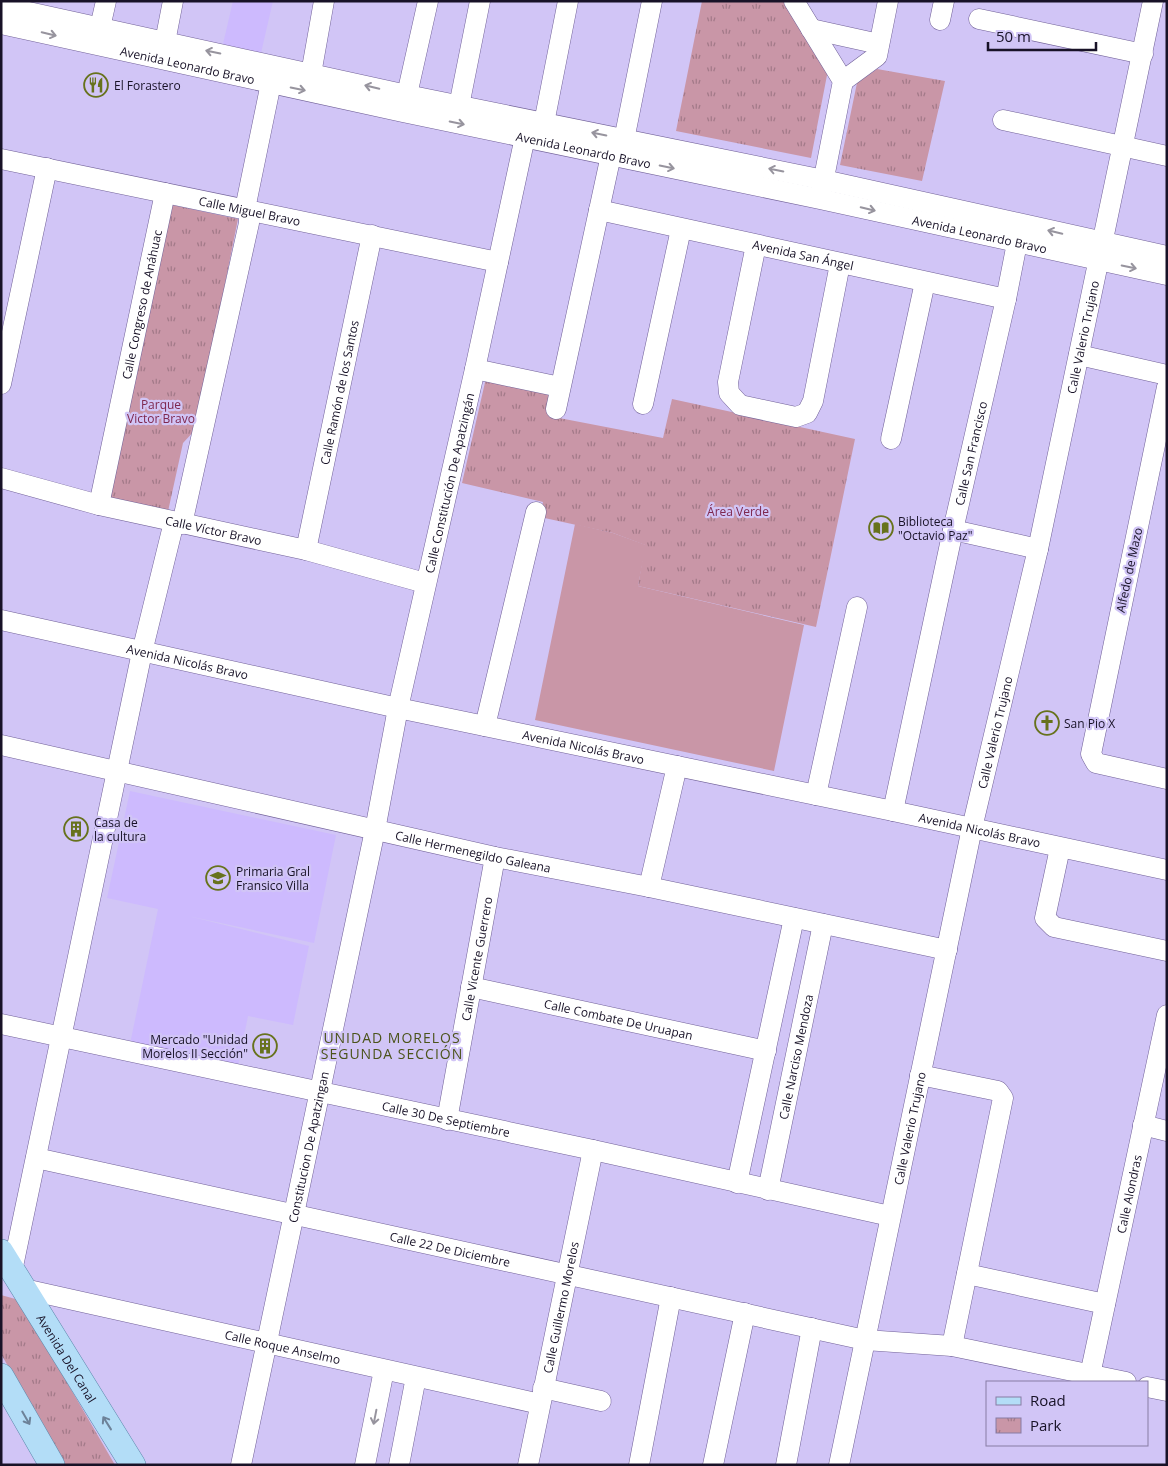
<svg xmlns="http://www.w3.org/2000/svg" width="1168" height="1466" font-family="'Open Sans',sans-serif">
<defs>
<pattern id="park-tufts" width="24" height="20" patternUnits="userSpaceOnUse" patternTransform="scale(1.25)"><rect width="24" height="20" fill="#c996a7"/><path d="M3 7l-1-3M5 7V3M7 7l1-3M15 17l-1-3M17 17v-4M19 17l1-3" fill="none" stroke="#a27988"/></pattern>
</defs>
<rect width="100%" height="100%" fill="#d1c5f6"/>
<path fill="#cdbafe" d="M 233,1 L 273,1 L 261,53 L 223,44 Z
M 130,791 L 336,835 L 314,943 L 188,916 L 309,946 L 293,1025 L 248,1016 L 238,1066 L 130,1044 L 158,909 L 107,898 Z"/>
<path fill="#c996a7" d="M 575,524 L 613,533 L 646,545 L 638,586 L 804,625 L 774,771 L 535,720 Z"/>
<path fill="url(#park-tufts)" d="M 702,1 L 785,1 L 828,70 L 811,158 L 676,131 Z
M 877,69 L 945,81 L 922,181 L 840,165 L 857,83 Z
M 168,204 L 238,219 L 196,429 L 183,443 L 167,516 L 103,502 Z
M 486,378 L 559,395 L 554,417 L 663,438 L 672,399 L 855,439 L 816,627 L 638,586 L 645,545 L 613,533 L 540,517 L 543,502 L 462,483 Z
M 1,1295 L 19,1300 L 115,1465 L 65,1465 L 1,1354 Z"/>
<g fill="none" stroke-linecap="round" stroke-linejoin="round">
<g stroke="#716198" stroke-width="21">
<g id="minor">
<path d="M 794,1 L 843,81 L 821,193"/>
<path d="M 1,6 L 407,95 L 824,180 L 1167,256"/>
<path d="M 979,19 L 1143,54"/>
<path d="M 940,20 L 944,1"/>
<path id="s1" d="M 1,24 L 403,112 L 820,199 L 1167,275"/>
<path d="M 811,29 L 879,44"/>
<path d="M 97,41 L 106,1"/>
<path d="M 165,42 L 173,1"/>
<path d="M 311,74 L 324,1"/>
<path d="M 843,81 L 877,56 L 888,1"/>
<path d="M 459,106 L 480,1"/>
<path d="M 404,108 L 428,1"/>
<path d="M 1003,120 L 1167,156"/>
<path d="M 544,123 L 568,1"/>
<path d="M 624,140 L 652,1"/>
<path id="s2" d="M 1,159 L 498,262"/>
<path d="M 245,209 L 271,83"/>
<path id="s3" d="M 599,210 L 1006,299"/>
<path d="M 756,245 L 728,382 L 729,393 L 740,405 L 796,417 L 807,413 L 813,401 L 840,264"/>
<path d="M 1079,355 L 1167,375"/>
<path d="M 475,369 L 560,387"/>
<path d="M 1,384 L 47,168"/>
<path d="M 1167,387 L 1091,754 L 1096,763 L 1167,779"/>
<path d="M 643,404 L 681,229"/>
<path d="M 556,409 L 611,155"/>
<path d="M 891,439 L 925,282"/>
<path id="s4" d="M 1,478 L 99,505 L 306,550 L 425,583"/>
<path id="s5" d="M 99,505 L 165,193"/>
<path d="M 182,524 L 249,223 L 249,210"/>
<path d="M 953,530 L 1038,549"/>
<path id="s6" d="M 306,550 L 372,235"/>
<path id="s7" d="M 1,620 L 398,708 L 893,811 L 1167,870"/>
<path d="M 485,726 L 536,512"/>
<path id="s8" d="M 1,745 L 495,857 L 649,887 L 947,950"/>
<path d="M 816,795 L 857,607"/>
<path id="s9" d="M 893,811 L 953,530 L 1006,299 L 1017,243"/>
<path d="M 1060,848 L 1045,918 L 1054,927 L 1167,951"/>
<path d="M 649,887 L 677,766"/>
<path id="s10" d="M 471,987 L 766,1051"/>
<path id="s11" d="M 1,1024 L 593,1150 L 890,1216"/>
<path d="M 920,1075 L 998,1091 L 1003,1098 L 952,1346"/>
<path id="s12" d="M 447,1120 L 495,857"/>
<path d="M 1143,1125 L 1167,1131"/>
<path id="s13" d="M 36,1158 L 865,1340 L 952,1346 L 1126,1382"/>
<path d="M 737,1183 L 794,918"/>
<path id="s14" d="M 768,1190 L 823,924"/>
<path d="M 12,1271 L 142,652 L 174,522"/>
<path d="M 967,1274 L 1105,1304"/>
<path id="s15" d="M 24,1289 L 540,1404"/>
<path id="s16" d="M 1090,1375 L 1167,1015"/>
<path d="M 1147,1387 L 1167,1391"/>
<path d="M 543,1388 L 601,1401"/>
<path id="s17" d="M 241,1465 L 375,830 L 398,708 L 475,369 L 525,137"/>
<path d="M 365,1465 L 384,1370"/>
<path d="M 399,1465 L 416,1377"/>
<path id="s18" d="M 528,1465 L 593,1150"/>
<path d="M 639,1465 L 671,1297"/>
<path d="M 713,1465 L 745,1313"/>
<path d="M 786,1465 L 812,1328"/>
<path id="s19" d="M 839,1465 L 972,828 L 1038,549 L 1153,1"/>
</g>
</g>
<g stroke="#5c88ab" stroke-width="26">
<g id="major">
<path id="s20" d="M 1,1252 L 133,1465"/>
<path d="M 1,1376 L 52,1465"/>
</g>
</g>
<use href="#minor" stroke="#fff" stroke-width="20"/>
<use href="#major" stroke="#b3ddf7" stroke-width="25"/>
</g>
<defs><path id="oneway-shaft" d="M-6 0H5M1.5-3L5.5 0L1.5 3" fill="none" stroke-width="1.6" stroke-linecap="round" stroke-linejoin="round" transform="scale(1.25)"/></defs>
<g stroke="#97949e">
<use href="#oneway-shaft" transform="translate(49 34) rotate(13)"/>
<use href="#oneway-shaft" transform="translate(213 52) rotate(-168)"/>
<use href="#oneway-shaft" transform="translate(372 87) rotate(-167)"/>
<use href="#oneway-shaft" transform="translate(298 89) rotate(12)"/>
<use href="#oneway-shaft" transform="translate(457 123) rotate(12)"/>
<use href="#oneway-shaft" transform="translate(599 134) rotate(-168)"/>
<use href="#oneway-shaft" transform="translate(667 167) rotate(12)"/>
<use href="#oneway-shaft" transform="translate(776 170) rotate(-169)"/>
<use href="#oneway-shaft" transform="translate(868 209) rotate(13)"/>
<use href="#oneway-shaft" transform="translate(1055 232) rotate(-167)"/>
<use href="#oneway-shaft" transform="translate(1129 267) rotate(12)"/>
<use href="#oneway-shaft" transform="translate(375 1417) rotate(101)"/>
</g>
<g stroke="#6d8299">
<use href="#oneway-shaft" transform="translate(26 1418) rotate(60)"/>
<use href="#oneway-shaft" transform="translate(107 1423) rotate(-122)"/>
</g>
<defs>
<g id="restaurant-ring" transform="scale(1.25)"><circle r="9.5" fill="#d1c5f6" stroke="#67721c" stroke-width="1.5"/><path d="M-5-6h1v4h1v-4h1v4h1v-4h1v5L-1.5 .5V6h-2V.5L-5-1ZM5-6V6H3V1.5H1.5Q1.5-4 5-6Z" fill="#67721c"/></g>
<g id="library-ring" transform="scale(1.25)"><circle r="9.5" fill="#d1c5f6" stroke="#67721c" stroke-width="1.5"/><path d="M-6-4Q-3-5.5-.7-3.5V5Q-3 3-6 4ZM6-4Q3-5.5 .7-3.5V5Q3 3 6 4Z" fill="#67721c"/></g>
<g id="church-ring" transform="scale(1.25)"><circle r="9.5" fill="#d1c5f6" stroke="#67721c" stroke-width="1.5"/><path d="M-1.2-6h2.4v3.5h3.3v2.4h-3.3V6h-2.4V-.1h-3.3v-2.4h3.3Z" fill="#67721c"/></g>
<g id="building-ring" transform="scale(1.25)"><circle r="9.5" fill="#d1c5f6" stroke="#67721c" stroke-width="1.5"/><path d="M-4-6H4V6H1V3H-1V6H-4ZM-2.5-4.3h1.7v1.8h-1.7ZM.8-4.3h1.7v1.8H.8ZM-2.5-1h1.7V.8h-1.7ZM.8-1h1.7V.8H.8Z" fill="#67721c"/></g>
<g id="school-ring" transform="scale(1.25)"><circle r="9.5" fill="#d1c5f6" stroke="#67721c" stroke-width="1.5"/><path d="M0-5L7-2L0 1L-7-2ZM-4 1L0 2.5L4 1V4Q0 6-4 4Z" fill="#67721c"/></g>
</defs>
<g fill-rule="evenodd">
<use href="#restaurant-ring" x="96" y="85"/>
<use href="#library-ring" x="881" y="528"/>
<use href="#church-ring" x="1047" y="723"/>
<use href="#building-ring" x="76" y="829"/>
<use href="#school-ring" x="218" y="878"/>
<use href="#building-ring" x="265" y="1046"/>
</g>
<g text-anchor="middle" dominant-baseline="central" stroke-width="4.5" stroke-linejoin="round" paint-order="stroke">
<g font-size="12" fill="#181227" stroke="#d1c5f6">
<text stroke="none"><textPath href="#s1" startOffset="191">Avenida Leonardo Bravo</textPath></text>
<text stroke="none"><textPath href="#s1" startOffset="596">Avenida Leonardo Bravo</textPath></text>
<text stroke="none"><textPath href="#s2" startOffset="254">Calle Miguel Bravo</textPath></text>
<text stroke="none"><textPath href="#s1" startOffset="1001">Avenida Leonardo Bravo</textPath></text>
<text stroke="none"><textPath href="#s3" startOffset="209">Avenida San Ángel</textPath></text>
<text stroke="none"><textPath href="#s5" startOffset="205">Calle Congreso de Anáhuac</textPath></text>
<text stroke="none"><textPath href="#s19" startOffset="1154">Calle Valerio Trujano</textPath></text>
<text stroke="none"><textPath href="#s6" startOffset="161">Calle Ramón de los Santos</textPath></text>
<text stroke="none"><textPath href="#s9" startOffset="366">Calle San Francisco</textPath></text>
<text stroke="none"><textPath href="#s17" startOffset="1004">Calle Constitución De Apatzingán</textPath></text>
<text stroke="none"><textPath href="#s4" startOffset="219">Calle Víctor Bravo</textPath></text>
<text transform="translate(1129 570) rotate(-78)">Alfedo de Mazo</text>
<text stroke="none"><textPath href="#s7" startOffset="191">Avenida Nicolás Bravo</textPath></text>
<text stroke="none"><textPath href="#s19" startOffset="749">Calle Valerio Trujano</textPath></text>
<text stroke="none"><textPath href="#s7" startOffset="596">Avenida Nicolás Bravo</textPath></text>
<text stroke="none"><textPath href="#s7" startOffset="1001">Avenida Nicolás Bravo</textPath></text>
<text stroke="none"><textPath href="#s8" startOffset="484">Calle Hermenegildo Galeana</textPath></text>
<text stroke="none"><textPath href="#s12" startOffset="164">Calle Vicente Guerrero</textPath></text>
<text stroke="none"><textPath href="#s10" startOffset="151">Calle Combate De Uruapan</textPath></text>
<text stroke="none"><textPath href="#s14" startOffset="136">Calle Narciso Mendoza</textPath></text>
<text stroke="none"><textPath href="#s11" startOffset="455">Calle 30 De Septiembre</textPath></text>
<text stroke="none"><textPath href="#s19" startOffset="344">Calle Valerio Trujano</textPath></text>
<text stroke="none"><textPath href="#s17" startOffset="325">Constitucion De Apatzingan</textPath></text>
<text stroke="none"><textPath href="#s16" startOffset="185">Calle Alondras</textPath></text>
<text stroke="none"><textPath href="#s13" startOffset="424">Calle 22 De Diciembre</textPath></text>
<text stroke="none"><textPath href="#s18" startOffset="161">Calle Guillermo Morelos</textPath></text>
<text stroke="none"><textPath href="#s15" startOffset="265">Calle Roque Anselmo</textPath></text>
<text stroke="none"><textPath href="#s20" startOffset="125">Avenida Del Canal</textPath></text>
</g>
<g font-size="12" fill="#181227" stroke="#d1c5f6" text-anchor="start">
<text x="114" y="85">El Forastero</text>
<text x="898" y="521">Biblioteca<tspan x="898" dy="14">"Octavio Paz"</tspan></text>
<text x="1064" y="723">San Pio X</text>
<text x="94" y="822">Casa de<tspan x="94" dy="14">la cultura</tspan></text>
<text x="236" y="871">Primaria Gral<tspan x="236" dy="14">Fransico Villa</tspan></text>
<text x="248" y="1039" text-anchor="end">Mercado "Unidad<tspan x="248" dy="14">Morelos II Sección"</tspan></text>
</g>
<g font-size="12" fill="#7e274e" stroke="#d1c5f6">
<text x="161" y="404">Parque<tspan x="161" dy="14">Victor Bravo</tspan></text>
<text x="738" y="511">Área Verde</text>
</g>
<g font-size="14" letter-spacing="1" fill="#4b531a" stroke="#d1c5f6">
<text x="392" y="1037">UNIDAD MORELOS<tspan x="392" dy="16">SEGUNDA SECCIÓN</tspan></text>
</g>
</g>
<rect width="1168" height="1466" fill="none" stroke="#181227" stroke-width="5"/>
<rect x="986" y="1381" width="162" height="65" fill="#d1c5f6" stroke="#877da3"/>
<rect x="996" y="1397" width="25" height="8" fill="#b3ddf7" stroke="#877da3"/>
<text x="1030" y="1406" font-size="15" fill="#181227">Road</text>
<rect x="996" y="1418" width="25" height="15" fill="url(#park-tufts)" stroke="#877da3"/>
<text x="1030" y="1431" font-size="15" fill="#181227">Park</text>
<path d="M988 42v8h108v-8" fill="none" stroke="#181227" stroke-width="2.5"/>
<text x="996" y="42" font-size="15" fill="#181227" stroke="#d1c5f6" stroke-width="4" paint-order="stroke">50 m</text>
</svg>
